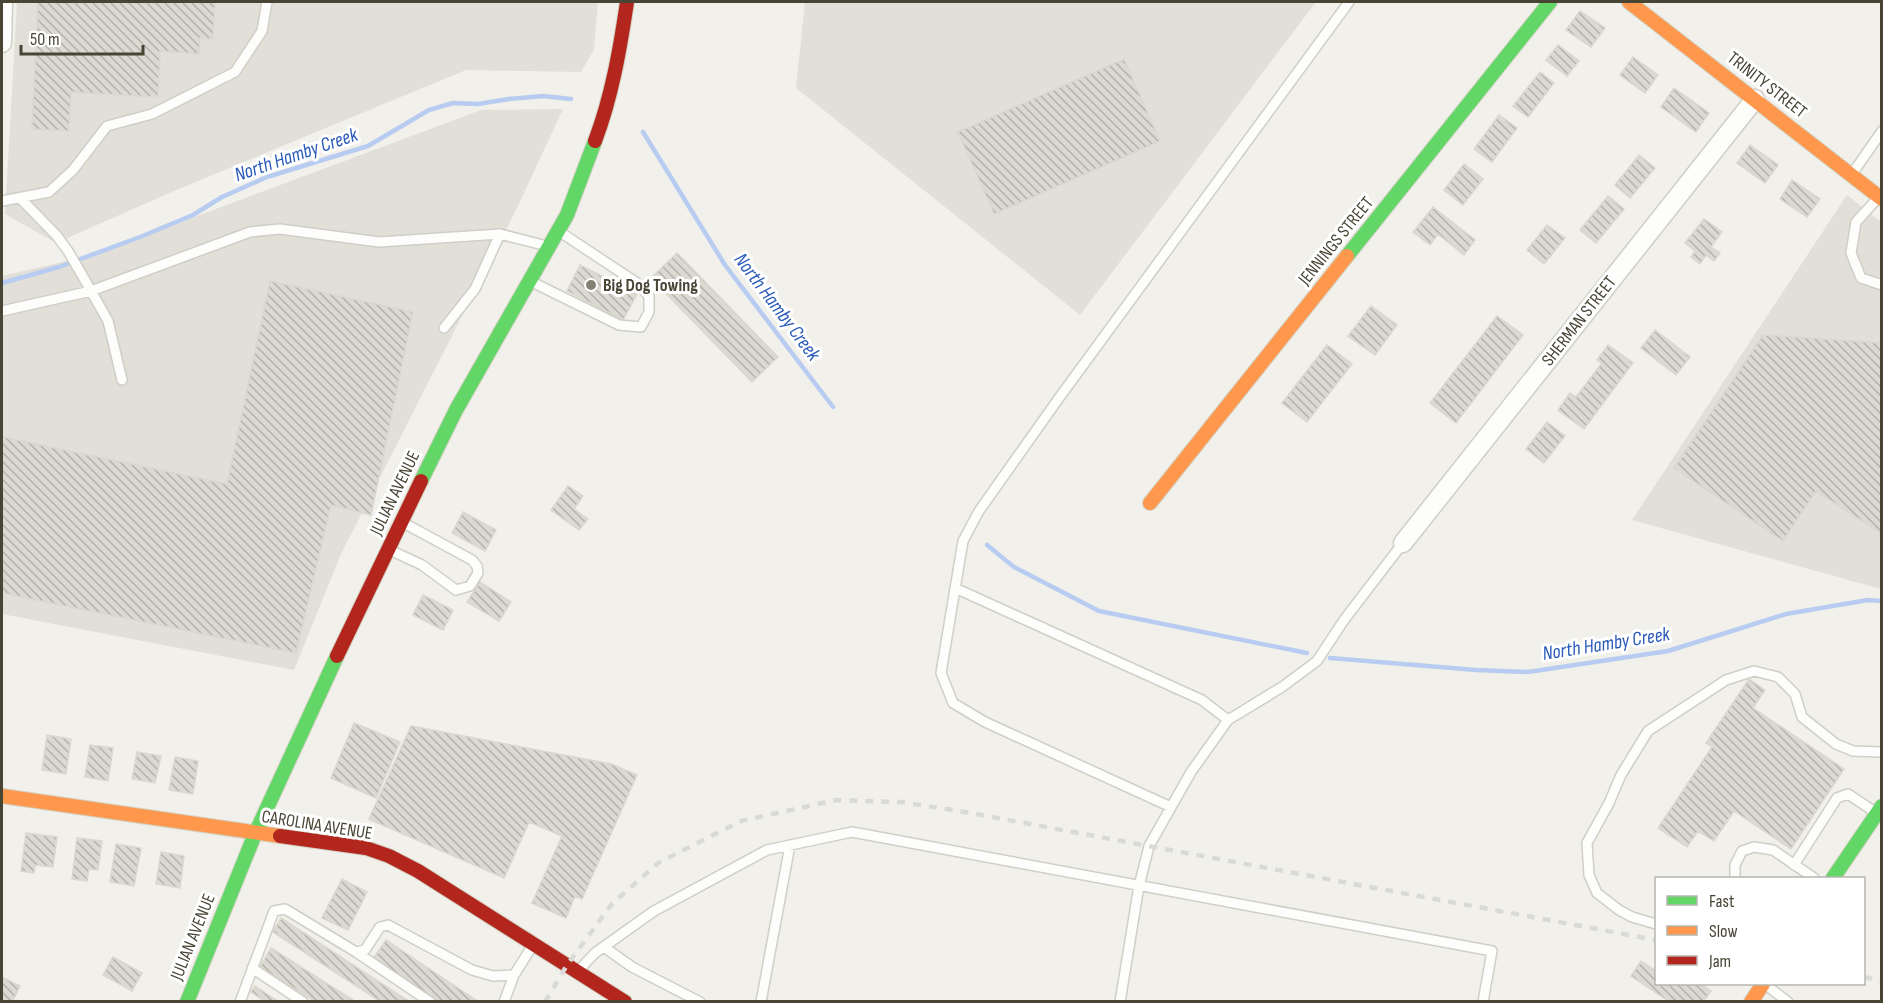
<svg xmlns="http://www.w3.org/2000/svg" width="1883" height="1003" font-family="'Sofia Sans Condensed',sans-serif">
<defs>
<pattern id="building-back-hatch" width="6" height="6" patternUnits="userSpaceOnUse" patternTransform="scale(1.5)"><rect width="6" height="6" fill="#dbd9d2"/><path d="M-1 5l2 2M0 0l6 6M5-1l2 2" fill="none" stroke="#b4b2ab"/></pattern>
</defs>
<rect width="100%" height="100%" fill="#f1f0ea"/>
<path fill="#e1dfd8" d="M 17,2 L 598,2 L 594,49 L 581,72 L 466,70 L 174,191 L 56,243 L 5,214 Z
M 805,2 L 1316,2 L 1080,315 L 796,88 Z
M 563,109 L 518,206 L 341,554 L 294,670 L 2,614 L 2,276 L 93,255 L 481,110 Z
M 1847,195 L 1881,222 L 1881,589 L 1632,520 Z"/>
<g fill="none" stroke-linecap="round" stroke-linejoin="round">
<path stroke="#b8ccf1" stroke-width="4.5" d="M 643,132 L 725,265 L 833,407
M 2,283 L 59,267 L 140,237 L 193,215 L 222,197 L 267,177 L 368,146 L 429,110 L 453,103 L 478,104 L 509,99 L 543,96 L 571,99
M 987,545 L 1014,567 L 1099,611 L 1307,653
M 1330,658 L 1476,670 L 1528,672 L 1668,651 L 1786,614 L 1868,600 L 1882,601"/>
</g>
<path fill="url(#building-back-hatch)" stroke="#d9d8cf" stroke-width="1.5" d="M 38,2 L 215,2 L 213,39 L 200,38 L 199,54 L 160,51 L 158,97 L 71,92 L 69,131 L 32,129 Z
M 1580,11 L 1605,28 L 1591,47 L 1566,30 Z
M 1558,45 L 1579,61 L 1567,76 L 1546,60 Z
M 1633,57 L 1658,75 L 1645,93 L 1620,75 Z
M 1124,59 L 1160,141 L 994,214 L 958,132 Z
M 1540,72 L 1554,83 L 1528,117 L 1513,106 Z
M 1674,88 L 1709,113 L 1696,132 L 1661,107 Z
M 1499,115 L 1517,128 L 1492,162 L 1474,149 Z
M 1750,145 L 1778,165 L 1765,183 L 1737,163 Z
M 1639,155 L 1655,168 L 1630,198 L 1615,185 Z
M 1464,164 L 1483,179 L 1463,205 L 1444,190 Z
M 1792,180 L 1820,199 L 1807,217 L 1780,199 Z
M 1608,196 L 1624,209 L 1596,243 L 1580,230 Z
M 1433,207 L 1475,240 L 1464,255 L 1438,234 L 1430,245 L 1413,232 Z
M 1704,219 L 1722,232 L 1711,247 L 1720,253 L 1714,261 L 1706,255 L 1700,264 L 1691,257 L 1695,251 L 1685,243 Z
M 1547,225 L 1565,238 L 1544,264 L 1527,250 Z
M 677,253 L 778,357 L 752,382 L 651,278 Z
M 580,265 L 637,294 L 623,320 L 567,291 Z
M 270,281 L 413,312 L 371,515 L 331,505 L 296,653 L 2,593 L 2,437 L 227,484 Z
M 1371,306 L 1397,325 L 1375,355 L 1348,336 Z
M 1497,316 L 1523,335 L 1456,423 L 1430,403 Z
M 1655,330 L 1690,357 L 1676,375 L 1641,348 Z
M 1763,335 L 1882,343 L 1882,534 L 1816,491 L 1783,541 L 1674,468 Z
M 1327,345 L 1352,364 L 1307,422 L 1282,403 Z
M 1608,345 L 1633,363 L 1584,429 L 1558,410 L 1570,393 L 1576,397 L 1602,363 L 1597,360 Z
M 1547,422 L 1565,436 L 1544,463 L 1526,449 Z
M 568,486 L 583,496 L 574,509 L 588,519 L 579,530 L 551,510 Z
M 463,512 L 496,530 L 485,551 L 452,533 Z
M 480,582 L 511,602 L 499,621 L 467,602 Z
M 423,595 L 453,610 L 443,630 L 413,615 Z
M 1749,679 L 1765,690 L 1753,708 L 1844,769 L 1791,849 L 1734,811 L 1714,841 L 1698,831 L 1687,847 L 1658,828 L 1712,747 L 1706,743 Z
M 354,723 L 400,742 L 376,798 L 331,778 Z
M 411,726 L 611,764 L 637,775 L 582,899 L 575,896 L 566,918 L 532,903 L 562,836 L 529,822 L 504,878 L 369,819 Z
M 47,735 L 71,739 L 66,774 L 42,770 Z
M 90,745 L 113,748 L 108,781 L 85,777 Z
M 137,752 L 161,756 L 155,783 L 132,779 Z
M 175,757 L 198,761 L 193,794 L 169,790 Z
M 26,833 L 57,837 L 53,867 L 35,865 L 34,873 L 21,871 Z
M 77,838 L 102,841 L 98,870 L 89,869 L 87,881 L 72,879 Z
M 116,844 L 141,848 L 134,886 L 110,882 Z
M 161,852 L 184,856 L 180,888 L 156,884 Z
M 342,879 L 367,892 L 348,930 L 322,918 Z
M 281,918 L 410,1002 L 381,1002 L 273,932 Z
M 386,940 L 479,1002 L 438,1002 L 373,959 Z
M 271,948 L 356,1002 L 316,1002 L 260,967 Z
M 113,957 L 142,973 L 132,991 L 103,975 Z
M 1641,961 L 1656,971 L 1656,984 L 1700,984 L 1711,991 L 1703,1002 L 1670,1002 L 1631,976 Z
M 2,977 L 20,986 L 12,1002 L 2,1002 Z
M 255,986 L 279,1002 L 266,1002 L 251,992 Z"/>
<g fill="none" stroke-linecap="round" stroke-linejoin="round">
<g stroke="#cfcec7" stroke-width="12">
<path id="lane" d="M 1852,174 L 1882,131
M 20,198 L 57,236 L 68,251 L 82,275 L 108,321 L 122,380
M 1877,199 L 1856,222 L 1851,253 L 1861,278 L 1882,285
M 2,201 L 49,192 L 73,170 L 107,126 L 152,114 L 235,72 L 262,31 L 267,2
M 532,282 L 619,325 L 641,327 L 649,312 L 649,296 L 637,283 L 560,232
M 2,311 L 91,291 L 250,232 L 280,229 L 379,242 L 500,234 L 547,246
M 444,328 L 475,289 L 500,234
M 390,550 L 422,565 L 456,590 L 470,586 L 478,573 L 477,566 L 472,560 L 402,522
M 955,588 L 1202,700 L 1228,720
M 1171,807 L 985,722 L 953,703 L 941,673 L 963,541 L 979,511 L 1059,398 L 1349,2
M 1794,865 L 1837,798 L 1848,794 L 1875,812
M 1735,878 L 1735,865 L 1742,851 L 1754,847 L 1773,850 L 1814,878
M 1656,924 L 1632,917 L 1619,910 L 1597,893 L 1589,875 L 1587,843 L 1609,803 L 1621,775 L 1648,731 L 1726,680 L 1754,671 L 1778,677 L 1795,694 L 1802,717 L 1836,744 L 1853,751 L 1882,752
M 604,947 L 632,967 L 700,1002
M 356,952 L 430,1002
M 252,968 L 303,1002
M 579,970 L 595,953 L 654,911 L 767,850 L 852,832 L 1492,951 L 1483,1002
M 1766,985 L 1788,1002
M 240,1002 L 274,911 L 285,909 L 356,952 L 365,950 L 380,927 L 388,925 L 472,970 L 493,976 L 514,975
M 504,1002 L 514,975 L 533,945
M 761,1002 L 790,845
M 1120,1002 L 1139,886 L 1149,846 L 1191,772 L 1228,720 L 1282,687 L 1317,661 L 1344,620 L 1403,543"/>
</g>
<g stroke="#cfcec7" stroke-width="21">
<path id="street" d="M 2,43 L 3,2
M 1403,543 L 1755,99"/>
</g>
<g stroke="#d2d1c2" stroke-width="16">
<path id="fast" d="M 1347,256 L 1550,2
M 421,481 L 456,410 L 567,215 L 595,141
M 1833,878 L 1882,806
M 187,1002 L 255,834 L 337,656"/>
</g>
<g stroke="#d2d1c2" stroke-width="16">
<path id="slow" d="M 1629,2 L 1882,199
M 1150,503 L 1347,256
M 2,796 L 280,836
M 1751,1002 L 1763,984"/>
</g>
<g stroke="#d2d1c2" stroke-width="16">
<path id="jam" d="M 595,141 C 612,96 620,49 627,2
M 337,656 L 421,481
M 280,836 L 366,848 L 389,856 L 418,871 L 625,1002"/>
</g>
<use href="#lane" stroke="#fdfdfc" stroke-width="9"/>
<use href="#street" stroke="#fdfdfc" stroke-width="18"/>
<use href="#fast" stroke="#63d668" stroke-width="14"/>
<use href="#slow" stroke="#ff974d" stroke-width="14"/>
<use href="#jam" stroke="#b3261e" stroke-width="14"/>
<path stroke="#d9d9d8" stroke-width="4.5" stroke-dasharray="8 8" stroke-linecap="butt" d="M 1864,977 L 1882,981
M 545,1002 L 567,965 L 611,905 L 658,863 L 741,821 L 836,800 L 901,802 L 965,812 L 1656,940"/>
</g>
<circle fill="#838174" stroke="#fff" stroke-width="2" cx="591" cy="285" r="6"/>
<g text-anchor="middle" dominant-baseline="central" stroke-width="6" stroke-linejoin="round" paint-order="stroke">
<g font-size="18" fill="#484535" stroke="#fff">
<text transform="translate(1767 85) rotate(38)">TRINITY STREET</text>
<text transform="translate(1336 241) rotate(-51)">JENNINGS STREET</text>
<text transform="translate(1579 321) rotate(-52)">SHERMAN STREET</text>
<text transform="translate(395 493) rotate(-64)">JULIAN AVENUE</text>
<text transform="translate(317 825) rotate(9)">CAROLINA AVENUE</text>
<text transform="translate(193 937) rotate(-68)">JULIAN AVENUE</text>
</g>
<g font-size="18" font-weight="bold" fill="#484535" stroke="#fff" text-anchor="start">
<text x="603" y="285">Big Dog Towing</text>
</g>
<g font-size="20" font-style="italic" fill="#2959b9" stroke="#fff">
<text transform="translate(296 155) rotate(-19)">North Hamby Creek</text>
<text transform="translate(777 307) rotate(53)">North Hamby Creek</text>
<text transform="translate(1606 644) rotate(-9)">North Hamby Creek</text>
</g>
</g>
<rect width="1883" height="1003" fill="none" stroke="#484535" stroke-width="6"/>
<rect x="1655" y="877" width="210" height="108" fill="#ffffff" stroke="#b6b5ae" stroke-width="1.5"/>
<rect x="1667" y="896" width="30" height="9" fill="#63d668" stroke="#b6b5ae" stroke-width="1.5"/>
<text x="1709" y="907" font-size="18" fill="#484535">Fast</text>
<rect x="1667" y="926" width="30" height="9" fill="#ff974d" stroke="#b6b5ae" stroke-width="1.5"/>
<text x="1709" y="937" font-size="18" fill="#484535">Slow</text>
<rect x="1667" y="956" width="30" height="9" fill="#b3261e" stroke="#b6b5ae" stroke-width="1.5"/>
<text x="1709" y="967" font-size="18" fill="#484535">Jam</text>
<path d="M21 45v9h122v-9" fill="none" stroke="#484535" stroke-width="3"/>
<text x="30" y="45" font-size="18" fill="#484535" stroke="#ffffff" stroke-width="4.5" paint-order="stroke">50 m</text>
</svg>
